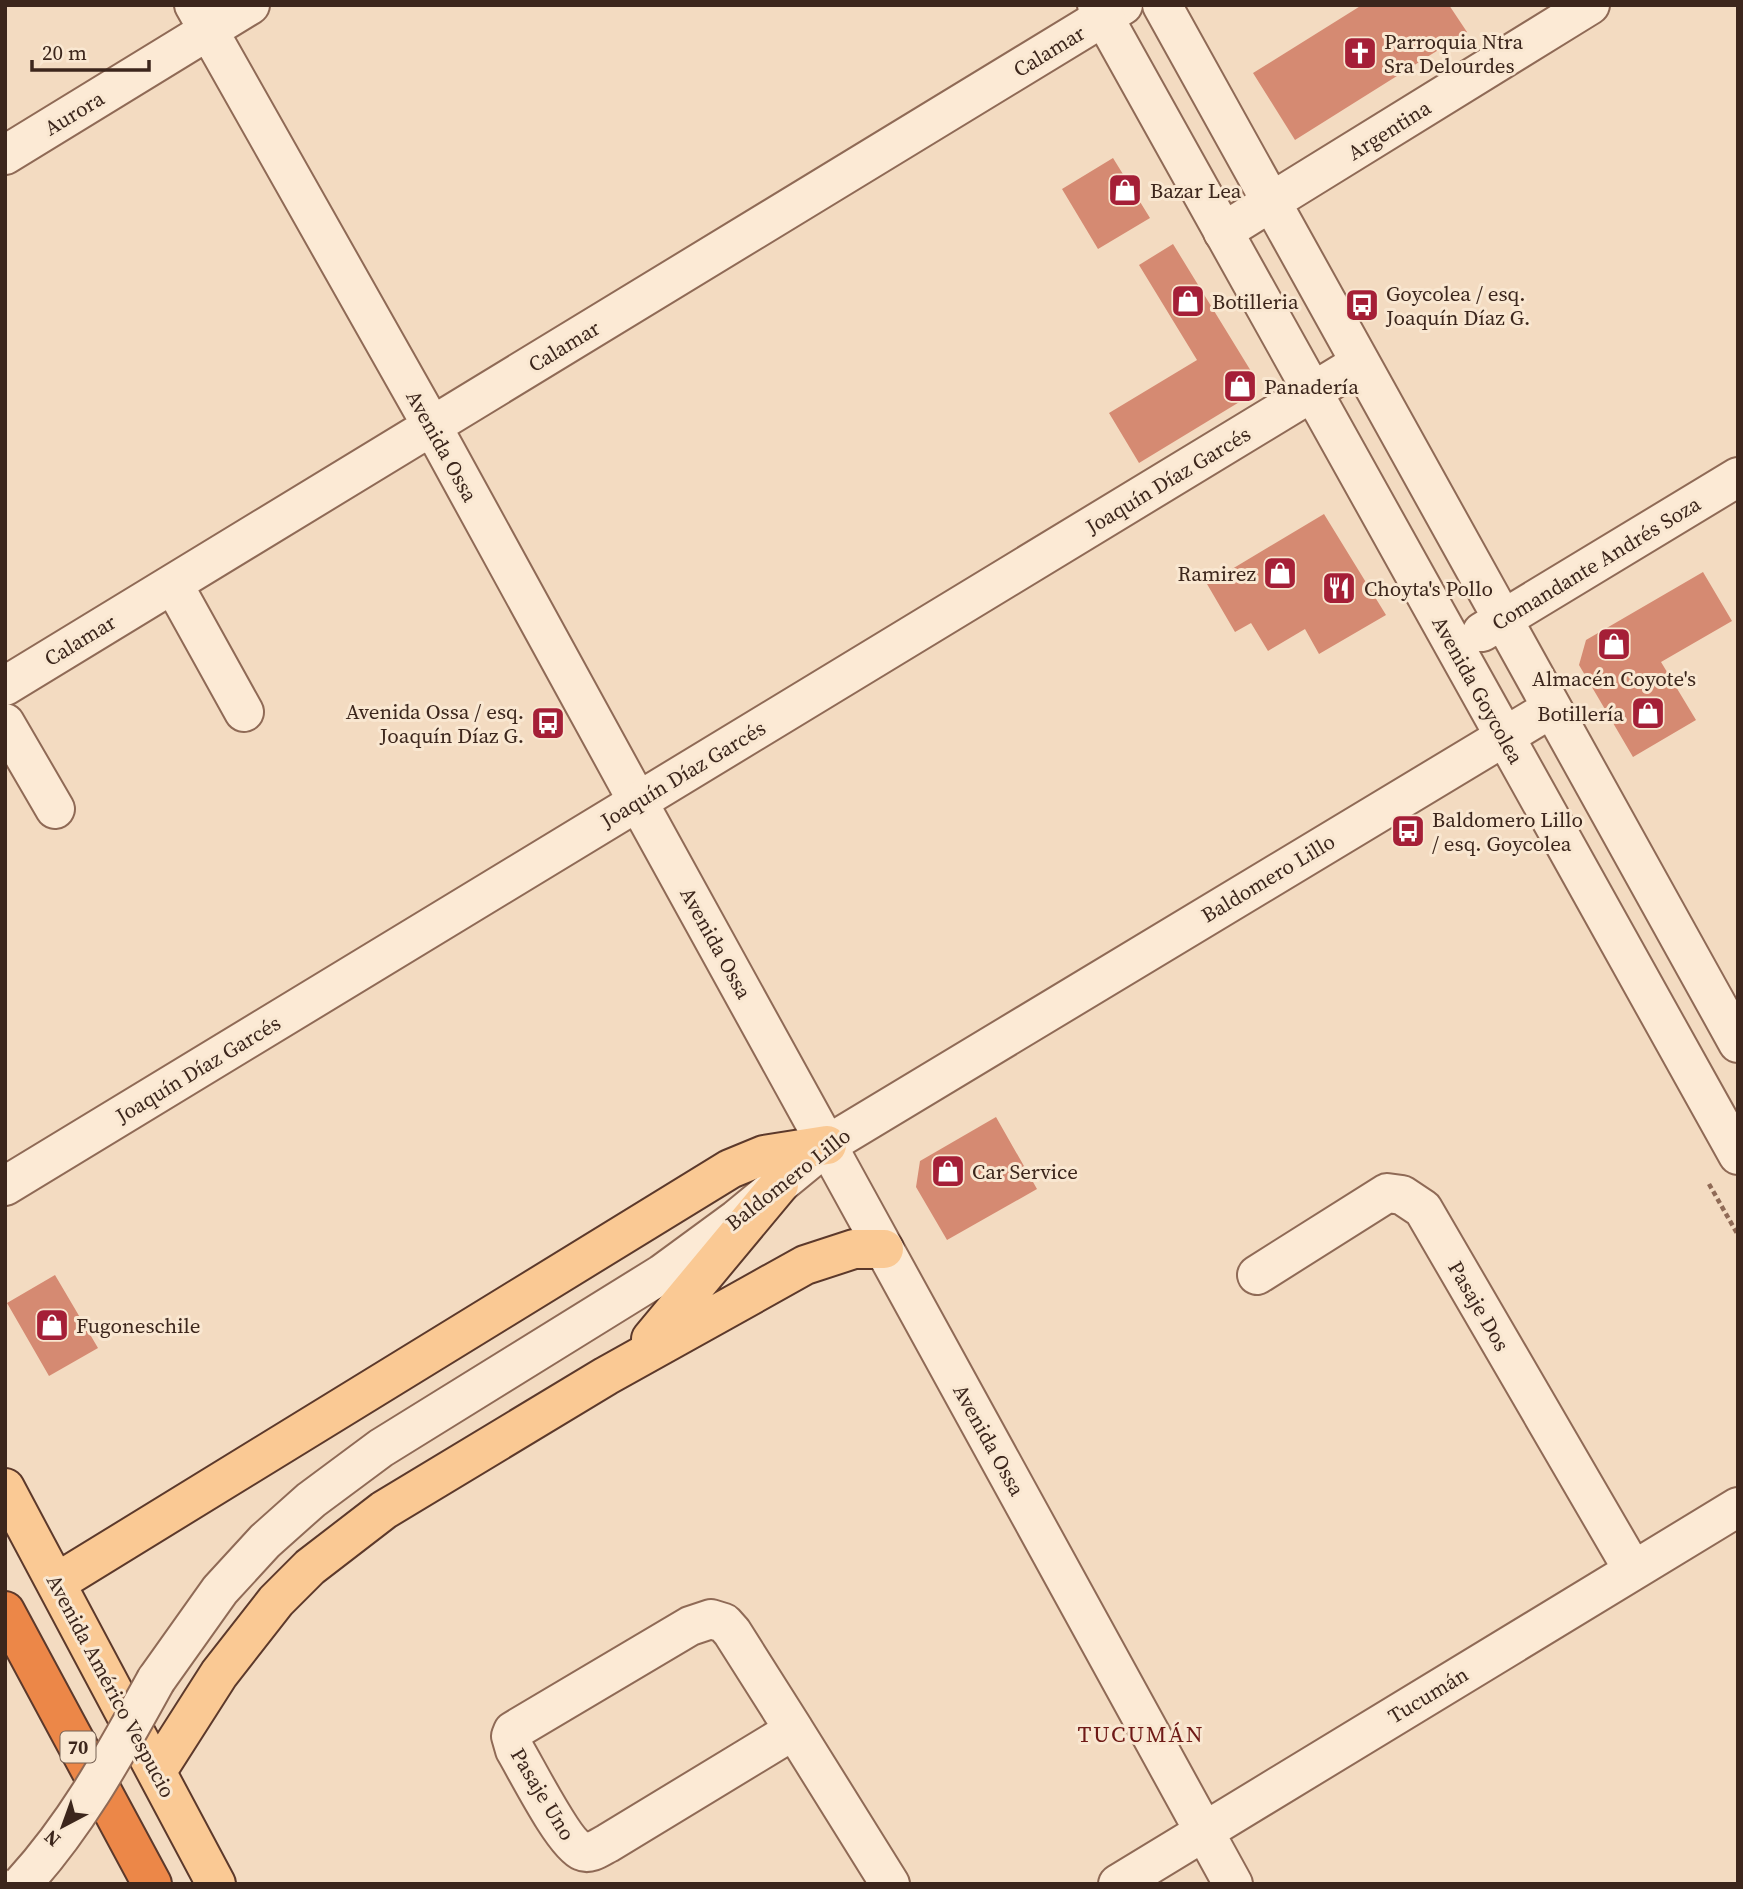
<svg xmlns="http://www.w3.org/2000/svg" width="1743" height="1889" font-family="'Source Serif 4',serif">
<rect width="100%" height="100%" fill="#f3dbc1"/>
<path fill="#d58a72" d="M 1362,5 L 1449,5 L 1467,32 L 1295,140 L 1253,73 Z
M 1113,158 L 1150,218 L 1098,249 L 1062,189 Z
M 1173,244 L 1254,376 L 1246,398 L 1139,463 L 1109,413 L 1197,360 L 1139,265 Z
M 1324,514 L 1386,615 L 1319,654 L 1305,629 L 1268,651 L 1251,623 L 1235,632 L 1207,584 Z
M 1703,572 L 1732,621 L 1661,662 L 1696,720 L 1633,757 L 1579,665 L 1586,640 Z
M 996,1117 L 1037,1189 L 947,1240 L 916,1187 L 920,1161 Z
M 55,1275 L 98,1348 L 49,1376 L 7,1303 Z"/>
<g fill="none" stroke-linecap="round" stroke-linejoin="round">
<g stroke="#8f6a56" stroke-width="42">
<path id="minor" d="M 194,5 L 432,426 L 638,802
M 5,155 L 250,5
M 1223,232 L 1271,202
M 173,584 L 244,712
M 5,686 L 1123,5
M 5,723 L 55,809
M 827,1145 L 1233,1884
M 1257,1275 L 1387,1193 L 1402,1195 L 1423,1209 L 1633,1570
M 711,1619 L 724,1623 L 732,1632 L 794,1730 L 608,1843 C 600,1847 590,1855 582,1851 C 564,1844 527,1770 515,1750 L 511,1736 L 513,1731 L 690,1626 Z
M 794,1730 L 890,1884
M 1118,1884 L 1738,1507"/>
</g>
<g stroke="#8f6a56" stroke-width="42">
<path id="tertiary" d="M 1097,5 L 1738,1155
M 1162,5 L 1738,1043
M 1271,202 L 1590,5
M 1482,632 L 1738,477
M 638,802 L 827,1145
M 5,1186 L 1360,363
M 156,1680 L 220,1590 L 265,1541 L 311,1500 L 381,1448 L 662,1274 L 737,1219 L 827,1145 L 1552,708"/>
</g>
<g stroke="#5c392b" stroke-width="42">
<path id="primary" d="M 651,1339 L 779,1185
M 5,1488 L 216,1884
M 56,1583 L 730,1169 L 764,1155 L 827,1145
M 157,1771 L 219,1674 L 276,1601 L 310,1567 L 384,1510 L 606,1376 L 805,1265 L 854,1249 L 884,1249"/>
</g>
<g stroke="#5c392b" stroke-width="42">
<path id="motorway" d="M 5,1611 L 152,1884"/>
</g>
<path stroke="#8f6a56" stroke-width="4.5" stroke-dasharray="5 3.5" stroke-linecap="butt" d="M 1709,1184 L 1738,1235"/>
<use href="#minor" stroke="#fcead5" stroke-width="38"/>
<use href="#tertiary" stroke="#fcead5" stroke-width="38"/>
<use href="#primary" stroke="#fac994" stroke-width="38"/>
<use href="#motorway" stroke="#ec8748" stroke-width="38"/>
<g stroke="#8f6a56" stroke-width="42" stroke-linecap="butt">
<path id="tertiary-bridge" d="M 22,1884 C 78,1823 116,1752 156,1680"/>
</g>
<use href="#tertiary-bridge" stroke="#fcead5" stroke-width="38"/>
</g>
<defs>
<g id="church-square" transform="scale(1.75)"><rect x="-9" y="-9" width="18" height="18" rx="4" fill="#a51f37" stroke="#f9e7d1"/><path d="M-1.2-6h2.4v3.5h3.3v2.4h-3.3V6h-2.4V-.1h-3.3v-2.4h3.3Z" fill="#fff"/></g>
<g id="shop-square" transform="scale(1.75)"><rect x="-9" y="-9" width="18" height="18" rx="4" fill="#a51f37" stroke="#f9e7d1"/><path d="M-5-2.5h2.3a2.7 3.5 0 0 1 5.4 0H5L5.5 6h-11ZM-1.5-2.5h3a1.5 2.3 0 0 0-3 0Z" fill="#fff"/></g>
<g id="bus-square" transform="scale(1.75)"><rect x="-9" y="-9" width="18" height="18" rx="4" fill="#a51f37" stroke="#f9e7d1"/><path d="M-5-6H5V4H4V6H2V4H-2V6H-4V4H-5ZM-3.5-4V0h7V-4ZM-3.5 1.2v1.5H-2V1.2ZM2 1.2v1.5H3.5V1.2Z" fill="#fff"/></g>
<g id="restaurant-square" transform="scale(1.75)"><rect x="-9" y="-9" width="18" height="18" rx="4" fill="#a51f37" stroke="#f9e7d1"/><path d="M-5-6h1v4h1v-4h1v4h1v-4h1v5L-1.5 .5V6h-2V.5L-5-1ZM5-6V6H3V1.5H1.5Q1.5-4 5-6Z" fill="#fff"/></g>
</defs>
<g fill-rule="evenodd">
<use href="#church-square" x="1360" y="53"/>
<use href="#shop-square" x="1125" y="190"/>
<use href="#shop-square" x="1188" y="301"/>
<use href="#bus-square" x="1362" y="305"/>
<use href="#shop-square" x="1240" y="386"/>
<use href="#shop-square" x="1280" y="573"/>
<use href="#restaurant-square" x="1339" y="588"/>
<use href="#shop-square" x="1614" y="644"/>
<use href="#shop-square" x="1648" y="713"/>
<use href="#bus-square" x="548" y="723"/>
<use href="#bus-square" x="1408" y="831"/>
<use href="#shop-square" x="948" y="1171"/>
<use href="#shop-square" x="52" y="1325"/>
</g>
<g text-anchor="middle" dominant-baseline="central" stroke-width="6" stroke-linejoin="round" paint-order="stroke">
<rect fill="#f9e7d1" stroke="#756052" stroke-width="2" x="60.5" y="1731.5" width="35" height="31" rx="5"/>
<g font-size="19" font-weight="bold" fill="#3c261c">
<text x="78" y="1747">70</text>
</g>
<g font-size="21" fill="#3c261c" stroke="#f9e7d1" text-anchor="start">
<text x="1384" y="41">Parroquia Ntra<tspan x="1384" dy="24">Sra Delourdes</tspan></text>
<text x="1150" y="190">Bazar Lea</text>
<text x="1386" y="293">Goycolea / esq.<tspan x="1386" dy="24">Joaquín Díaz G.</tspan></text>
<text x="1212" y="301">Botilleria</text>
<text x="1264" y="386">Panadería</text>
<text x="1256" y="573" text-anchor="end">Ramirez</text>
<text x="1364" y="588">Choyta's Pollo</text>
<text x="1614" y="678" text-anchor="middle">Almacén Coyote's</text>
<text x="524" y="711" text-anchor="end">Avenida Ossa / esq.<tspan x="524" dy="24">Joaquín Díaz G.</tspan></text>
<text x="1624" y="713" text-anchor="end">Botillería</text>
<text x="1432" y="819">Baldomero Lillo<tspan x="1432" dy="24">/ esq. Goycolea</tspan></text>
<text x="972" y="1171">Car Service</text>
<text x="76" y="1325">Fugoneschile</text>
</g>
<g font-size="21" fill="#3c261c" stroke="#f9e7d1">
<text transform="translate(1049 51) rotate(-31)">Calamar</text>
<text transform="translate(74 113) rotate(-31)">Aurora</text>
<text transform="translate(1389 130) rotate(-32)">Argentina</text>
<text transform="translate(564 346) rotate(-31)">Calamar</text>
<text transform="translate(442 446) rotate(61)">Avenida Ossa</text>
<text transform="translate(1168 480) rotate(-31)">Joaquín Díaz Garcés</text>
<text transform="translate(1596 563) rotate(-31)">Comandante Andrés Soza</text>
<text transform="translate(80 640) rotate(-31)">Calamar</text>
<text transform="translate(1478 690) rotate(61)">Avenida Goycolea</text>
<text transform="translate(683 774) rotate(-31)">Joaquín Díaz Garcés</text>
<text transform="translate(1268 878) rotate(-31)">Baldomero Lillo</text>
<text transform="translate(716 943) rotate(61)">Avenida Ossa</text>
<text transform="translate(198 1069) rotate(-31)">Joaquín Díaz Garcés</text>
<text transform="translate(788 1179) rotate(-38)">Baldomero Lillo</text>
<text transform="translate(1479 1306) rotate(60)">Pasaje Dos</text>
<text transform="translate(989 1440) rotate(61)">Avenida Ossa</text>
<text transform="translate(111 1686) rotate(62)">Avenida Américo Vespucio</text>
<text transform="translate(1428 1695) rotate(-31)">Tucumán</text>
<text transform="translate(543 1794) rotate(59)">Pasaje Uno</text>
</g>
<g font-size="23" letter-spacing="2" fill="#6e1916" stroke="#f9e7d1">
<text x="1141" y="1734">TUCUMÁN</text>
</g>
</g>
<rect width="1743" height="1889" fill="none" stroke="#3c261c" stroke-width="14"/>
<g transform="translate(63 1826) rotate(221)" stroke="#f9e7d1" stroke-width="5" paint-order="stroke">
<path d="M0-5L12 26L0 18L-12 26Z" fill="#3c261c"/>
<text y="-10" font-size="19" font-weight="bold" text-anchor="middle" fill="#3c261c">N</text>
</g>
<path d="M32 60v10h117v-10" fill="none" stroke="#3c261c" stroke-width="3.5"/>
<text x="42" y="60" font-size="21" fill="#3c261c" stroke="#f9e7d1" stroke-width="5" paint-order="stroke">20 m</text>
</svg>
